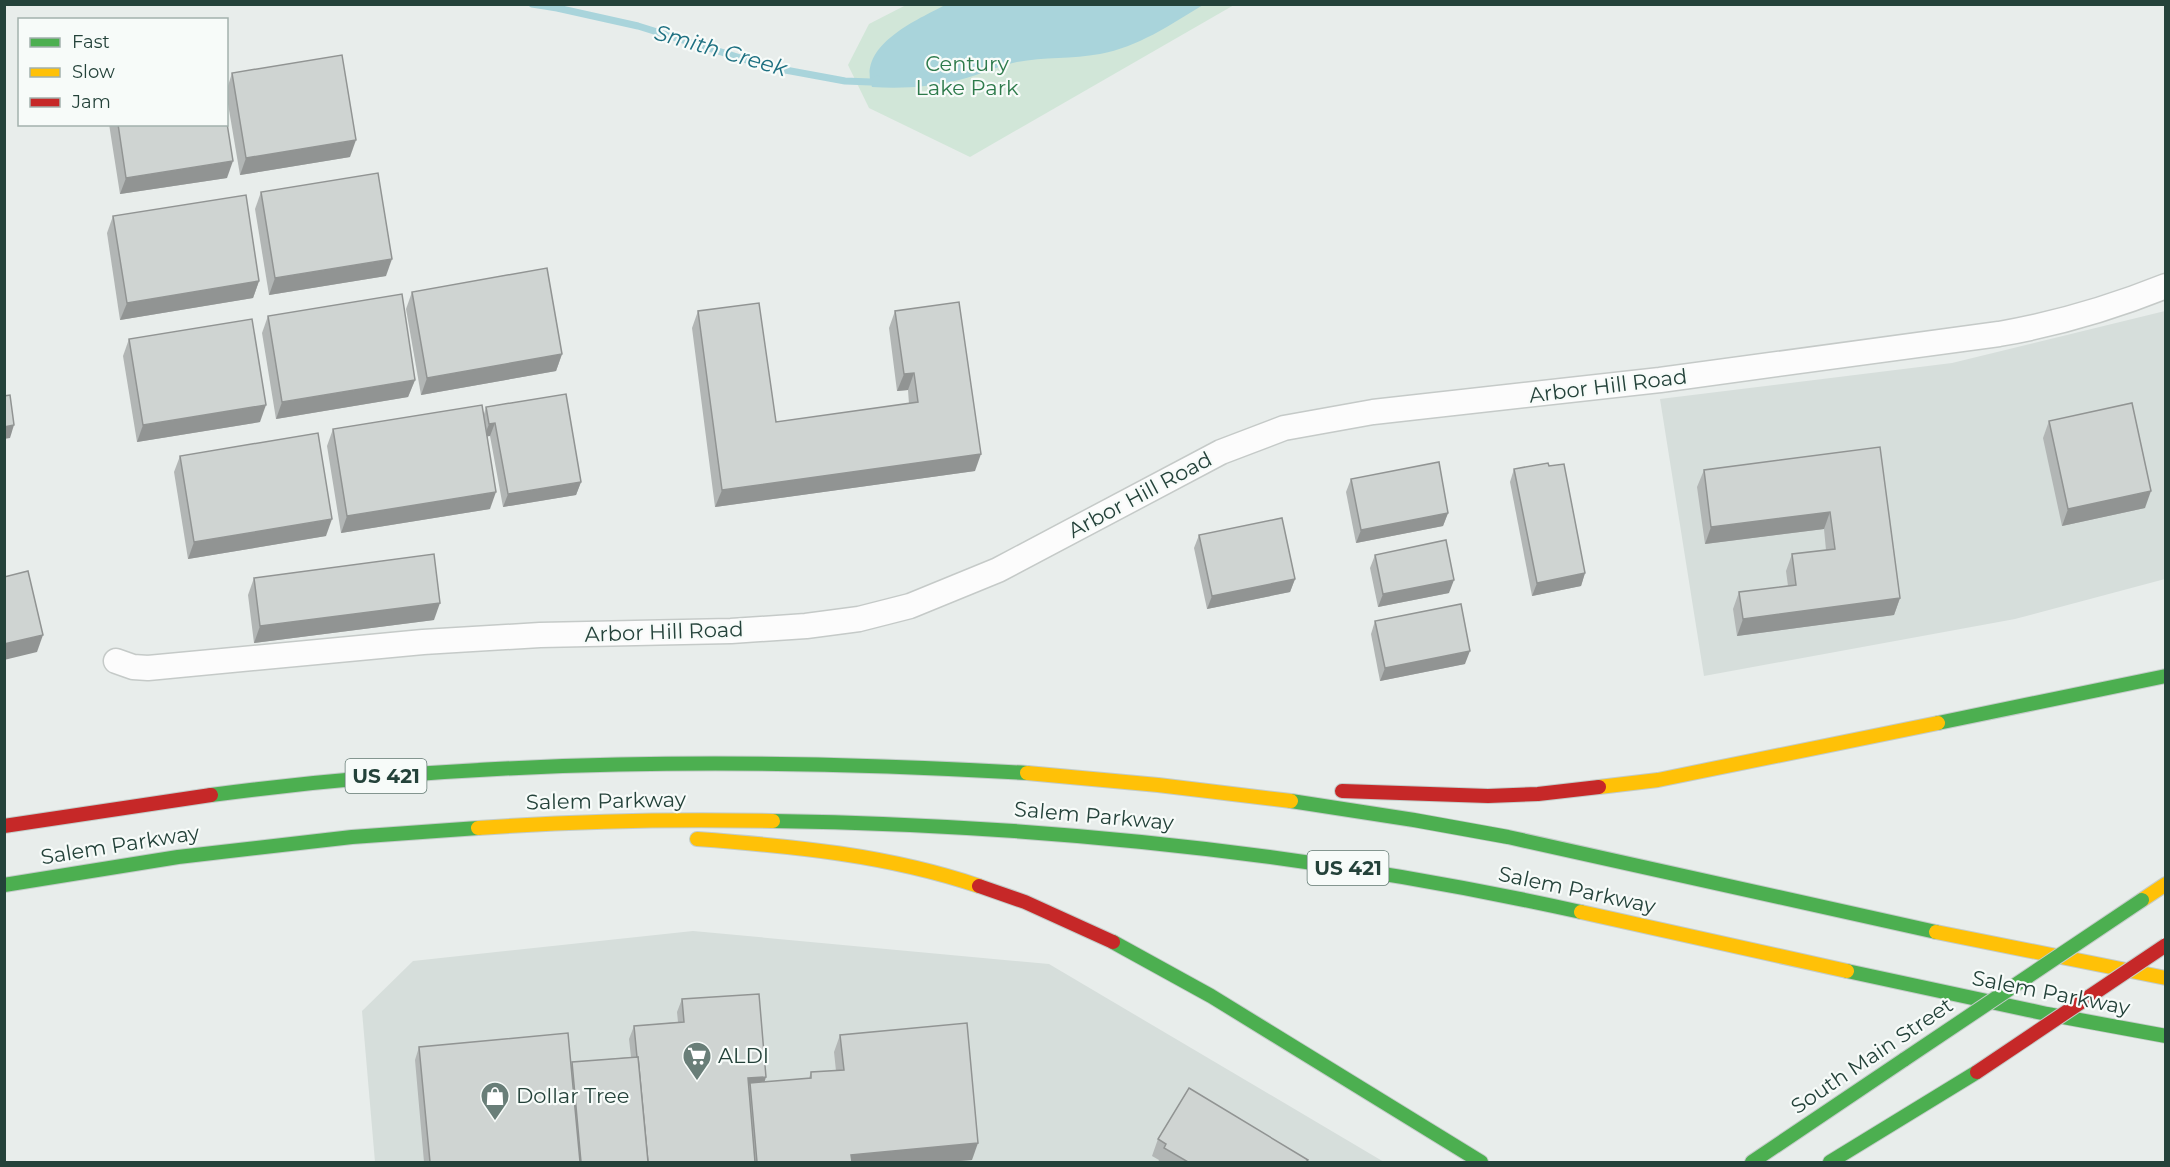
<svg xmlns="http://www.w3.org/2000/svg" width="2170" height="1167" font-family="Montserrat,sans-serif">
	<style>
		.built { fill: #d6dedb }
		.green { fill: #d1e6d8 }
		.water { fill: #a9d4db }
		.lines { fill: none; stroke-linecap: round; stroke-linejoin: round }
		.stream { stroke: #a9d4db; stroke-width: 7 }
		.street-casing { stroke: #c5cac8; stroke-width: 27 }
		.fast-casing { stroke: #c3ccc9; stroke-width: 16 }
		.slow-casing { stroke: #c3ccc9; stroke-width: 16 }
		.jam-casing { stroke: #c3ccc9; stroke-width: 16 }
		.street { stroke: #fcfcfc; stroke-width: 24 }
		.fast { stroke: #4caf50; stroke-width: 14 }
		.slow { stroke: #ffc107; stroke-width: 14 }
		.jam { stroke: #c62828; stroke-width: 14 }
		.fast-bridge-casing { stroke: #c3ccc9; stroke-width: 16; stroke-linecap: butt }
		.jam-bridge-casing { stroke: #c3ccc9; stroke-width: 16; stroke-linecap: butt }
		.fast-bridge { stroke: #4caf50; stroke-width: 14 }
		.jam-bridge { stroke: #c62828; stroke-width: 14 }
		.wall { fill: #b2b6b5 }
		.shaded-wall { fill: #919493 }
		.building { fill: #cfd4d2; stroke: #919493; stroke-width: 1.5 }
		.labels { text-anchor: middle; stroke-width: 4.5; stroke-linejoin: round; paint-order: stroke }
		.shield { fill: #f7fbf9; stroke: #637a73; stroke-width: 1.5 }
		.shield-label { font-size: 20px; font-weight: bold; fill: #24423a }
		.park-label { font-size: 21px; fill: #2d7a4b; stroke: #f7fbf9 }
		.street-label { font-size: 21px; fill: #24423a; stroke: #f7fbf9 }
		.poi-label { font-size: 21px; fill: #24423a; stroke: #f7fbf9; text-anchor: start }
		.water-label { font-size: 22px; font-style: italic; fill: #1c6f80; stroke: #f7fbf9 }
	</style>
	<rect width="100%" height="100%" fill="#e8edeb"/>
	<g class="built">
		<polygon points="2165,311 2165,579 2015,619 1704,676 1660,399 1952,363"/>
		<polygon points="693,931 1049,964 1384,1162 375,1162 362,1011 413,961"/>
	</g>
	<polygon class="green" points="906,5 1234,5 970,157 869,108 848,65 869,24"/>
	<path class="water" d="M947,4h256v1c-33,20 -65,42 -103,49 -28,5 -56,3 -83,8 -20,4 -38,13 -58,18 -28,7 -57,9 -87,7 -15,-42 45,-67 75,-83z"/>
	<g class="lines">
		<polyline class="stream" points="532,4 557,8 638,26 769,67 845,81 871,82 877,79"/>
		<g class="street-casing">
			<path id="street" d="M116,661l17,6 15,1 275,-26 117,-7 191,-4 75,-5 53,-7 51,-13 88,-36 223,-118 63,-24 89,-16 287,-32 339,-46c58,-10 112,-26 167,-48"/>
		</g>
		<g class="fast-casing">
			<g id="fast">
				<polyline points="1938,723 2166,676"/>
				<path d="M211,795c272,-36 542,-38 816,-22"/>
				<polyline points="1291,801 1414,820 1508,837 1936,932"/>
				<path d="M773,821c272,4 542,32 808,91"/>
				<polyline points="4,885 178,857 352,837 478,828"/>
				<polyline points="1113,942 1211,996 1481,1162"/>
				<polyline points="1847,971 2047,1014 2166,1036"/>
				<polyline points="1752,1162 1905,1059"/>
				<polyline points="1830,1162 1977,1072"/>
			</g>
		</g>
		<g class="slow-casing">
			<g id="slow">
				<polyline points="1027,773 1158,785 1291,801"/>
				<polyline points="1599,787 1658,780 1938,723"/>
				<path d="M478,828c98,-7 197,-9 295,-7"/>
				<path d="M697,839c95,7 191,16 282,47"/>
				<polyline points="2142,900 2166,884"/>
				<polyline points="1581,912 1847,971"/>
				<polyline points="1936,932 2166,978"/>
			</g>
		</g>
		<g class="jam-casing">
			<g id="jam">
				<polyline points="1342,791 1488,796 1538,794 1599,787"/>
				<polyline points="4,826 211,795"/>
				<polyline points="979,886 1025,902 1113,942"/>
			</g>
		</g>
		<use href="#street" class="street"/>
		<use href="#fast" class="fast"/>
		<use href="#slow" class="slow"/>
		<use href="#jam" class="jam"/>
		<g class="fast-bridge-casing">
			<polyline id="fast-bridge" points="1905,1059 2142,900"/>
		</g>
		<g class="jam-bridge-casing">
			<polyline id="jam-bridge" points="1977,1072 2166,945"/>
		</g>
		<use href="#fast-bridge" class="fast-bridge"/>
		<use href="#jam-bridge" class="jam-bridge"/>
	</g>
	<g class="wall">
		<polygon points="232,73 350,157 240,175 226,92"/>
		<polygon points="109,124 226,124 227,178 120,194"/>
		<polygon points="261,192 386,276 269,295 255,209"/>
		<polygon points="113,216 259,281 253,298 120,320 107,233"/>
		<polygon points="412,292 562,354 556,371 421,395 406,309"/>
		<polygon points="698,311 776,422 909,404 908,390 897,391 889,328 895,311 975,471 715,507 692,328"/>
		<polygon points="268,316 415,380 408,397 276,419 262,333"/>
		<polygon points="129,339 260,422 137,442 123,356"/>
		<polygon points="486,407 581,482 576,495 503,507 490,436 487,436 490,509 341,533 327,446 333,429 484,414"/>
		<polygon points="2049,421 2145,508 2062,526 2043,438"/>
		<polygon points="1880,447 1900,598 1894,615 1737,636 1733,609 1739,592 1788,586 1786,571 1792,554 1826,550 1824,529 1705,544 1697,487 1704,470"/>
		<polygon points="180,456 326,536 188,559 174,472"/>
		<polygon points="1514,469 1585,573 1581,586 1532,596 1510,482"/>
		<polygon points="1351,479 1448,513 1443,526 1356,543 1346,492"/>
		<polygon points="1199,535 1295,579 1290,592 1207,609 1194,548"/>
		<polygon points="1375,555 1449,593 1378,607 1370,568"/>
		<polygon points="254,578 434,620 254,643 248,595"/>
		<polygon points="1375,621 1465,664 1380,681 1371,634"/>
		<polygon points="682,999 764,1082 809,1078 811,1072 836,1071 834,1052 840,1035 972,1160 946,1162 424,1162 415,1060 419,1047 571,1066 572,1062 631,1057 629,1039 634,1026 678,1022 677,1012"/>
		<polygon points="1158,1139 1307,1162 1158,1162 1159,1160 1152,1156"/>
	</g>
	<g class="shaded-wall">
		<polygon points="356,140 350,157 240,175 246,158"/>
		<polygon points="233,161 227,178 120,194 126,178"/>
		<polygon points="392,259 386,276 269,295 275,278"/>
		<polygon points="259,281 253,298 120,320 127,303"/>
		<polygon points="562,354 556,371 421,395 427,378"/>
		<polygon points="914,373 908,390 897,391 904,374"/>
		<polygon points="415,380 408,397 276,419 282,402"/>
		<polygon points="266,405 260,422 137,442 143,425"/>
		<polygon points="495,423 490,436 484,437 489,424"/>
		<polygon points="14,425 10,438 4,439 4,427"/>
		<polygon points="981,454 975,471 715,507 722,490"/>
		<polygon points="581,482 576,495 503,507 508,494"/>
		<polygon points="2151,491 2145,508 2062,526 2068,509"/>
		<polygon points="496,492 490,509 341,533 347,516"/>
		<polygon points="1830,512 1824,529 1705,544 1711,527"/>
		<polygon points="1448,513 1443,526 1356,543 1361,530"/>
		<polygon points="332,519 326,536 188,559 194,542"/>
		<polygon points="1585,573 1581,586 1532,596 1537,583"/>
		<polygon points="1295,579 1290,592 1207,609 1212,596"/>
		<polygon points="1454,580 1449,593 1378,607 1383,594"/>
		<polygon points="1900,598 1894,615 1737,636 1743,619"/>
		<polygon points="440,603 434,620 254,643 260,626"/>
		<polygon points="43,635 37,652 4,660 4,644"/>
		<polygon points="1470,651 1465,664 1380,681 1385,668"/>
		<polygon points="766,1077 762,1090 750,1083 748,1091 748,1078"/>
		<polygon points="978,1143 972,1160 946,1162 848,1162 851,1155"/>
	</g>
	<g class="building">
		<polygon points="342,55 356,140 246,158 232,73"/>
		<polygon points="226,117 233,161 126,178 118,124 226,124"/>
		<polygon points="378,173 392,259 275,278 261,192"/>
		<polygon points="246,195 259,281 127,303 113,216"/>
		<polygon points="547,268 562,354 427,378 412,292"/>
		<polygon points="402,294 415,380 282,402 268,316"/>
		<polygon points="959,302 981,454 722,490 698,311 759,303 776,422 918,402 914,373 904,374 895,311"/>
		<polygon points="252,319 266,405 143,425 129,339"/>
		<polygon points="566,394 581,482 508,494 495,423 489,424 486,407"/>
		<polygon points="10,395 14,425 4,427 4,396"/>
		<polygon points="2132,403 2151,491 2068,509 2049,421"/>
		<polygon points="482,405 496,492 347,516 333,429"/>
		<polygon points="318,433 332,519 194,542 180,456"/>
		<polygon points="1880,447 1900,598 1743,619 1739,592 1796,585 1792,554 1835,549 1830,512 1711,527 1704,470"/>
		<polygon points="1439,462 1448,513 1361,530 1351,479"/>
		<polygon points="1548,463 1549,466 1564,464 1585,573 1537,583 1514,469"/>
		<polygon points="1282,518 1295,579 1212,596 1199,535"/>
		<polygon points="1446,540 1454,580 1383,594 1375,555"/>
		<polygon points="434,554 440,603 260,626 254,578"/>
		<polygon points="28,571 43,635 4,644 4,577"/>
		<polygon points="1461,604 1470,651 1385,668 1375,621"/>
		<polygon points="759,994 766,1077 748,1078 755,1162 648,1162 638,1057 637,1057 634,1026 684,1022 682,999"/>
		<polygon points="967,1023 978,1143 851,1155 852,1162 757,1162 750,1083 811,1078 811,1072 844,1070 840,1035"/>
		<polygon points="568,1033 580,1162 430,1162 419,1047"/>
		<polygon points="638,1057 648,1162 581,1162 572,1062"/>
		<polygon points="1189,1088 1308,1160 1306,1162 1188,1162 1164,1148 1166,1144 1158,1139"/>
	</g>
	<defs>
		<g id="supermarket-pin" transform="scale(1.5)"><path d="M0 17L-7.5 6A9.5 9.5 0 1 1 7.5 6Z" fill="#697e78" stroke="#f7fbf9"/><path d="M-6-5.5h2.5l.6 2H6L4.5 2H-2.5L-4.4-4H-6ZM-1.5 3.2a1.3 1.3 0 1 0 .1 0ZM3 3.2a1.3 1.3 0 1 0 .1 0Z" fill="#fff"/></g>
		<g id="shop-pin" transform="scale(1.5)"><path d="M0 17L-7.5 6A9.5 9.5 0 1 1 7.5 6Z" fill="#697e78" stroke="#f7fbf9"/><path d="M-5-2.5h2.3a2.7 3.5 0 0 1 5.4 0H5L5.5 6h-11ZM-1.5-2.5h3a1.5 2.3 0 0 0-3 0Z" fill="#fff"/></g>
	</defs>
	<g fill-rule="evenodd">
		<use href="#supermarket-pin" x="697" y="1056"/>
		<use href="#shop-pin" x="495" y="1096"/>
	</g>
	<g class="labels">
		<g class="shield">
			<rect x="345.5" y="759" width="81" height="34" rx="4.5"/>
			<rect x="1307.5" y="851" width="81" height="34" rx="4.5"/>
		</g>
		<g class="shield-label">
			<text x="386" y="783">US 421</text>
			<text x="1348" y="875">US 421</text>
		</g>
		<g class="park-label">
			<text x="967" y="71">Century<tspan x="967" dy="24">Lake Park</tspan></text>
		</g>
		<g class="street-label">
			<text transform="translate(1608 386) rotate(-7)" y="7">Arbor Hill Road</text>
			<text transform="translate(1140 495) rotate(-28)" y="7">Arbor Hill Road</text>
			<text transform="translate(664 632) rotate(-2)" y="7">Arbor Hill Road</text>
			<text transform="translate(606 801) rotate(-1)" y="7">Salem Parkway</text>
			<text transform="translate(1094 816) rotate(5)" y="7">Salem Parkway</text>
			<text transform="translate(120 845) rotate(-9)" y="7">Salem Parkway</text>
			<text transform="translate(1577 890) rotate(12)" y="7">Salem Parkway</text>
			<text transform="translate(2051 993) rotate(11)" y="7">Salem Parkway</text>
			<text transform="translate(1872 1056) rotate(-34)" y="7">South Main Street</text>
		</g>
		<g class="poi-label">
			<text x="718" y="1063">ALDI</text>
			<text x="516" y="1103">Dollar Tree</text>
		</g>
		<g class="water-label">
			<text transform="translate(721 50) rotate(16)" y="8">Smith Creek</text>
		</g>
	</g>
	<rect width="2170" height="1167" fill="none" stroke="#24423a" stroke-width="12"/>
	<rect x="18" y="18" width="210" height="108" fill="#f7fbf9" stroke="#a3b1ad" stroke-width="1.5"/>
	<rect x="30" y="38" width="30" height="9" fill="#4caf50" stroke="#a3b1ad" stroke-width="1.5"/>
	<text x="72" y="48" font-size="18" fill="#24423a">Fast</text>
	<rect x="30" y="68" width="30" height="9" fill="#ffc107" stroke="#a3b1ad" stroke-width="1.5"/>
	<text x="72" y="78" font-size="18" fill="#24423a">Slow</text>
	<rect x="30" y="98" width="30" height="9" fill="#c62828" stroke="#a3b1ad" stroke-width="1.5"/>
	<text x="72" y="108" font-size="18" fill="#24423a">Jam</text>
</svg>
